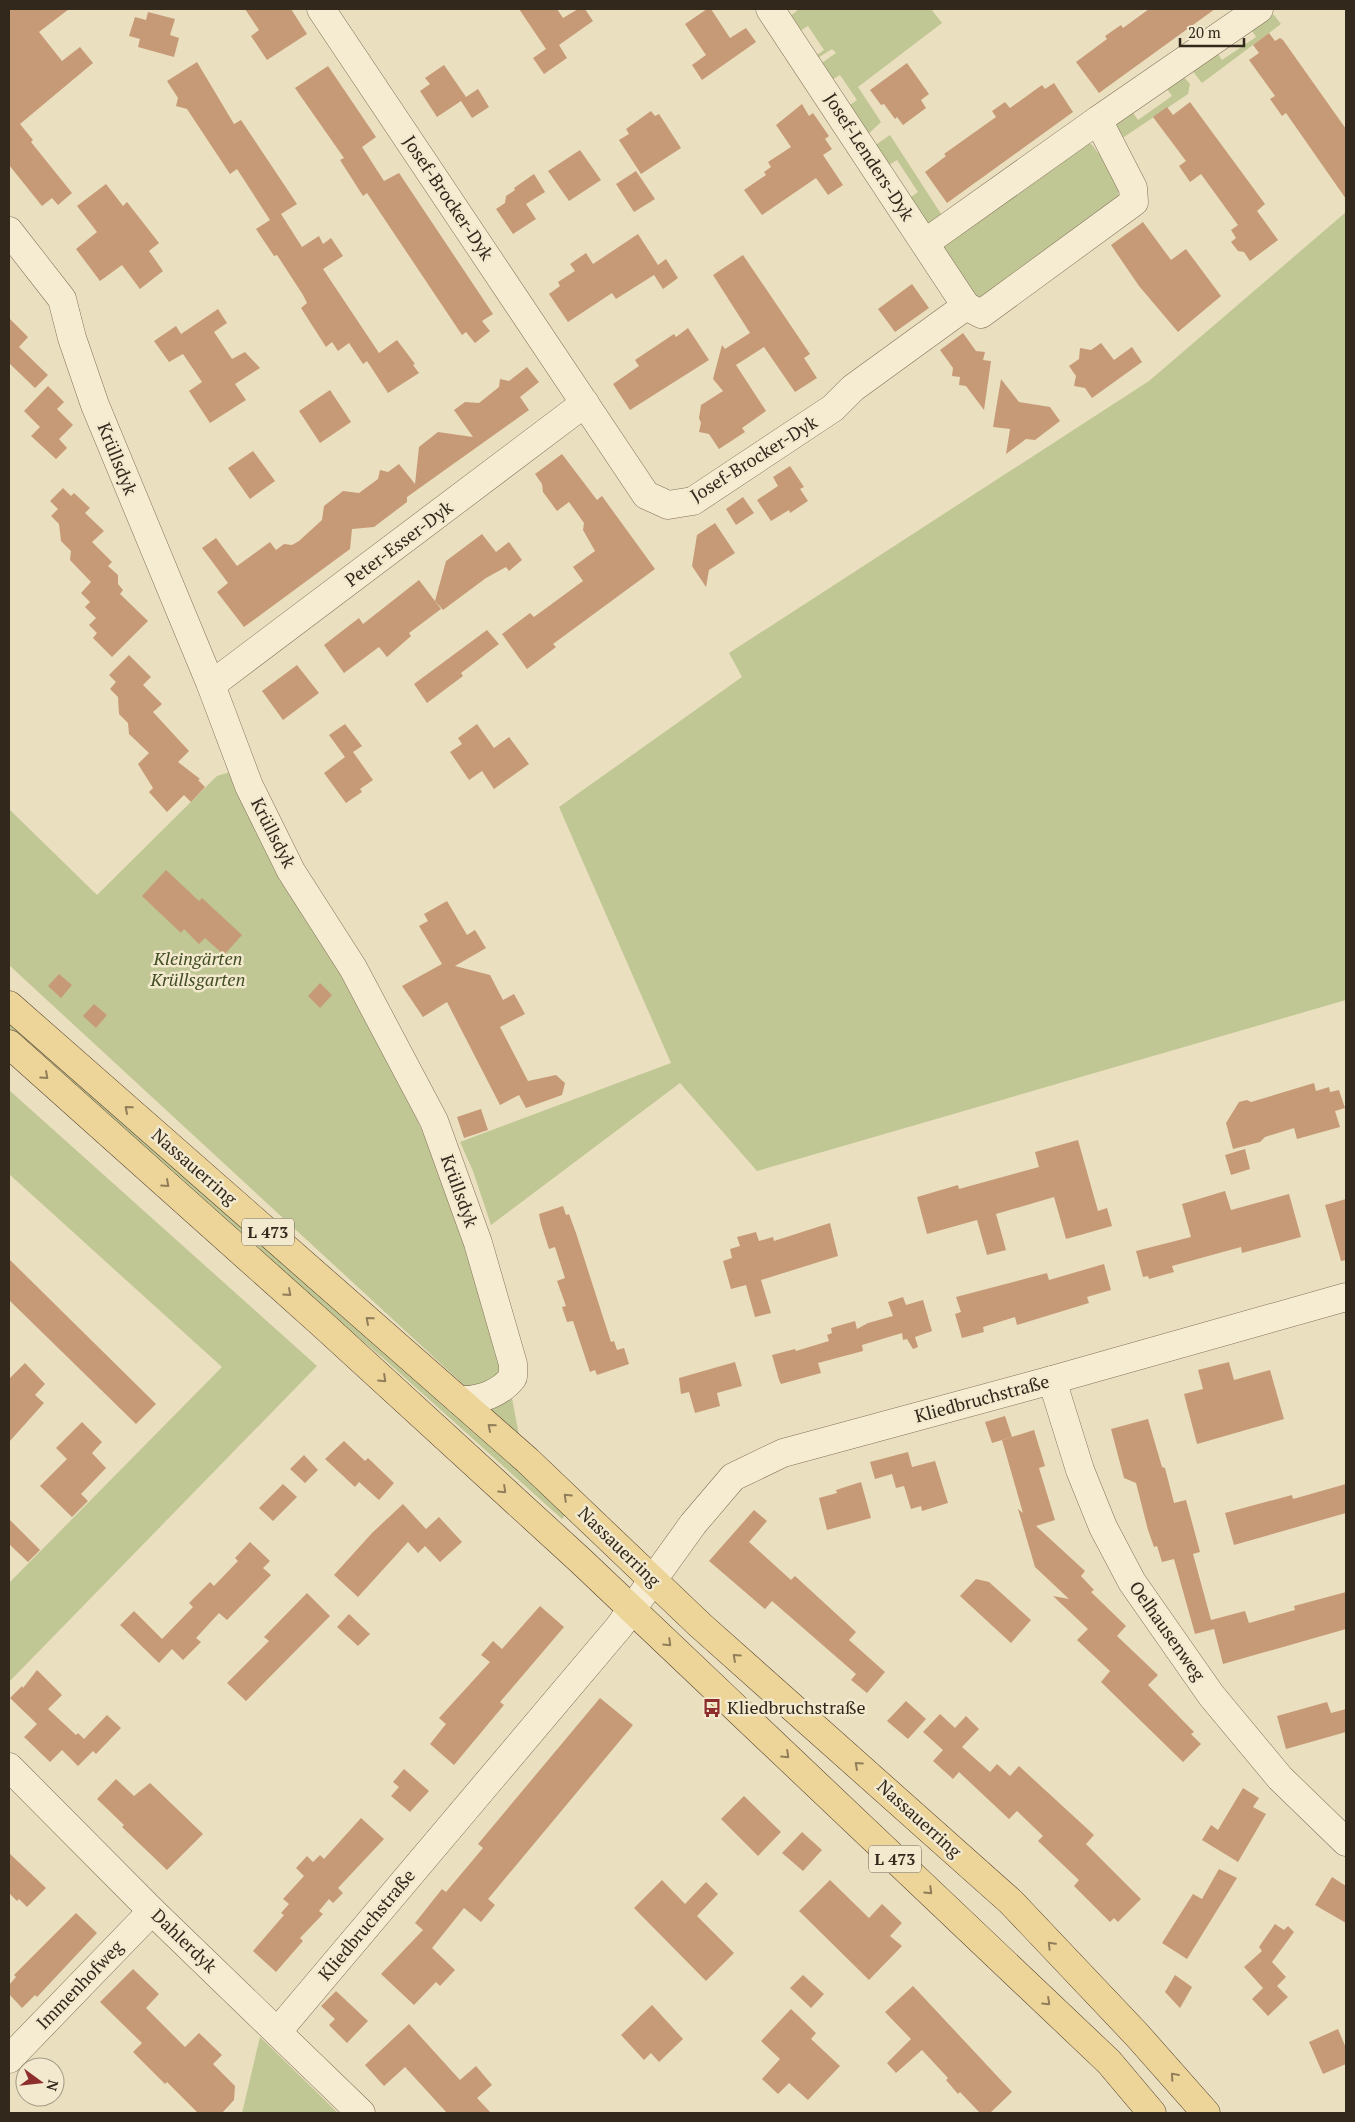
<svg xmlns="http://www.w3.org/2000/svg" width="1355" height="2122" font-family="'PT Serif',serif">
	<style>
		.green { fill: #c0c794 }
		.building { fill: #c79a77 }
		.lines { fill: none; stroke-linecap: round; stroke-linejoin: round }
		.minor-casing { stroke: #827059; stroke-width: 29 }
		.major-casing { stroke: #503e2d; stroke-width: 29 }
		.minor { stroke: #f6ecd2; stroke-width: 28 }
		.major { stroke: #edd498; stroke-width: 28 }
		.oneway { stroke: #907e5a }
		.labels { text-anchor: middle; stroke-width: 5; stroke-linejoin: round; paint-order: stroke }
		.shield { fill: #f2e9ce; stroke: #6c6251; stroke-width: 1 }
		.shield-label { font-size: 16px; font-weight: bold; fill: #32281c }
		.street-label { font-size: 18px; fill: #32281c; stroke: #f2e9ce }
		.park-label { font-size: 18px; font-style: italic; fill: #424e24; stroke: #f2e9ce }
		.poi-label { font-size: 18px; fill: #32281c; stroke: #f2e9ce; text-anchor: start }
	</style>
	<rect width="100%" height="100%" fill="#eadfbf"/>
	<g class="green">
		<polygon points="796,9 931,9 942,23 858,87 881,122 864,138 844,109 857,100 840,75 827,83 816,67 836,53 832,49 813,61 811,59 824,50 808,26 795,34 786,19 797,11"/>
		<polygon points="1260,13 1274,15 1281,24 1202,83 1191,69 1213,47 1222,60 1256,37 1247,23"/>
		<polygon points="1183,76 1190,84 1188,94 1121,139 1111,121 1129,107 1138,120 1172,96 1163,83"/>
		<polygon points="890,135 945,220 931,230 904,202 918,192 897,160 883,169 871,148"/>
		<path d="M1087,141l5,4c12,16 30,33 26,54l-139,100 -8,-2 -31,-46 3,-12z"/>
		<polygon points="1346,212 1346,1000 757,1171 680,1083 491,1225 473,1171 460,1142 671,1063 559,807 742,677 729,653 1149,381"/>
		<polygon points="233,771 385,1047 465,1228 501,1354 497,1383 465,1386 9,965 9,809 97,895 217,776"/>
		<polygon points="9,1012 566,1514 562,1519 383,1358 194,1200 9,1035"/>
		<polygon points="9,1090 317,1366 9,1682 9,1583 222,1367 9,1174"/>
		<polygon points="511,1393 519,1435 485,1408"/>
		<polygon points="260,2037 338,2113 242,2113"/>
	</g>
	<g class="building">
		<polygon points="9,9 69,9 39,32 62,61 80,47 93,63 20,124 33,140 31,142 72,193 58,205 52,198 42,206 9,165"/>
		<polygon points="245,9 291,9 307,34 267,60 251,36 259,30"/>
		<polygon points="519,9 557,9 563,18 578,9 585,9 593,21 559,45 567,58 544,74 533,58 546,49"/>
		<polygon points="707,9 711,9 730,38 746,28 756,42 702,80 692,65 706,55 685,24"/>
		<polygon points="1149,9 1215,9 1099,93 1076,62 1107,39 1105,36 1121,25 1123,28"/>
		<polygon points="148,12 175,19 170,35 179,38 174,57 138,47 140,39 129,36 135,17 146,20"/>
		<polygon points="1269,33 1275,41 1280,38 1283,40 1346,129 1346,199 1286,113 1282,116 1270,99 1275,96 1249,60 1259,53 1253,45"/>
		<polygon points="197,62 234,124 241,120 297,204 281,214 302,247 319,236 323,244 331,238 343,256 323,269 379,353 397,340 415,364 413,365 419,373 388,393 367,361 363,364 349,343 338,351 332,342 326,347 301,308 307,303 303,295 277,255 274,256 256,229 270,220 237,169 230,174 187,109 176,106 178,98 167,81"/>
		<polygon points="907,63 929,94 921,100 926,108 903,125 897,117 895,119 884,104 881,105 870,90"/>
		<polygon points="444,65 466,97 478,89 489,107 472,118 461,101 437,117 420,91 430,84 425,78"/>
		<polygon points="328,66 376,137 362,147 384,181 399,173 493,314 482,321 490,331 475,343 466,332 462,335 367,193 363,196 340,160 344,158 295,88"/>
		<polygon points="1054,83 1073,112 947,203 925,172 946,156 944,154 996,117 992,111 1005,102 1010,108 1042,85 1045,89"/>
		<polygon points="1190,102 1265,204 1257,211 1278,240 1250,261 1244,252 1238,251 1231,242 1236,238 1231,230 1238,225 1201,174 1190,182 1179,166 1186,161 1153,117 1167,107 1173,115"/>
		<polygon points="802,104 809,116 813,113 829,136 825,139 832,149 823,155 843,185 828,195 816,178 762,215 744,190 766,175 764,172 771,167 768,162 791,147 776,125"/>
		<polygon points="651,111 655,116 659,114 681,148 641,174 619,140 629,134 626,129"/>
		<polygon points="580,150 601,180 569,201 548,171"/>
		<polygon points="636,171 655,199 634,212 616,184"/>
		<polygon points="534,174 545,192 526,204 536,219 513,234 496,209 505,203 506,196 515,190 514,188"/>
		<polygon points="106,184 123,206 127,202 159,243 149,251 163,271 140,289 122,265 100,281 76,249 97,232 77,206"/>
		<polygon points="1143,222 1171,260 1186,249 1221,296 1178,332 1139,286 1111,245"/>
		<polygon points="638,234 658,265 666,259 678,278 663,289 654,275 616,299 612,293 568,322 549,294 560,286 558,282 575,271 570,264 586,253 593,264"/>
		<polygon points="743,255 810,354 804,358 817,378 795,392 764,347 736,365 766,411 742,428 745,432 719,449 709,434 699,432 701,423 699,418 701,405 723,391 713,379 722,345 725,349 750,333 713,275"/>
		<polygon points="912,284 929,308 895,332 878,309"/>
		<polygon points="218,309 227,323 214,332 232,359 245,352 260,368 235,384 246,400 210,423 189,391 202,382 183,354 169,362 154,341 176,326 181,334"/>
		<polygon points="9,318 28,337 19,347 48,375 35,388 9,363"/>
		<polygon points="688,328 709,360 630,410 613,384 639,366 635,360 674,334 676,337"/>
		<polygon points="963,333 976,351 985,352 983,360 991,361 984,410 966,386 959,385 960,377 952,376 953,368 940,350"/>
		<polygon points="1101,343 1114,360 1132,347 1142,362 1092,398 1085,388 1074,386 1076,376 1069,366 1079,359 1080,348 1091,350"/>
		<polygon points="527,367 539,382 520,397 529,410 407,497 407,502 374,527 352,529 350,549 244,627 217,592 228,583 202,548 216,538 237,566 270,542 276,550 284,544 292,545 299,541 322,520 324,506 343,491 359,493 378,479 380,470 388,472 399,464 415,484 419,447 438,432 473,437 454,410 465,402 479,403 499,387 500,379 509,381"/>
		<polygon points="1001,379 1019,402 1050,407 1060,421 1035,440 1026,439 1006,454 1010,429 993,427"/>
		<polygon points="48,386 64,402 57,409 73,425 59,439 67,448 56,459 31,436 40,427 24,411"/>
		<polygon points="330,390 351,422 320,443 299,411"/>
		<polygon points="253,451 275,481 250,499 228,468"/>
		<polygon points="562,454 597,500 602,496 655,569 553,644 556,647 527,669 502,634 530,613 534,617 583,581 573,567 595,551 583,530 584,523 569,502 557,511 543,492 542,484 535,474"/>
		<polygon points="790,466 804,487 800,489 808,501 790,513 789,510 771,521 757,500 778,486 773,477"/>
		<polygon points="63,488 71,496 74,493 90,508 85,513 104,531 92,542 112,562 108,566 118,575 118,584 123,590 120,594 148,621 112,657 93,638 97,633 89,625 96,618 85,607 90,602 81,593 91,582 70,560 71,551 61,541 59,524 51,516 58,509 50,501"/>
		<polygon points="743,497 754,513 736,525 726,509"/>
		<polygon points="715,523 735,553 709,570 706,587 692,566 697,535"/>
		<polygon points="482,534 496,552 509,542 522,560 509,571 506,567 486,578 443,610 435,601 446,561"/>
		<polygon points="419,580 441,609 409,633 411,636 387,657 379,647 344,673 324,645 359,618 363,624"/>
		<polygon points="487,630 499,644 461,673 463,676 427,703 414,684"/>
		<polygon points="129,655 151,677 143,685 162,704 153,712 189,751 178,762 200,779 198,780 205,787 191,802 184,795 167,812 149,792 153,788 138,764 149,753 129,734 128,723 119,714 118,697 110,689 116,682 109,675"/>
		<polygon points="297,665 319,693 283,720 262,691"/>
		<polygon points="345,724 362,746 353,752 373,780 360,789 362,792 346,803 324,773 345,757 329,735"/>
		<polygon points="477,724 494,748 509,737 529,764 494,789 482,771 469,780 450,752 462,744 458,738"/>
		<polygon points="166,870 199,901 202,898 242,935 224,955 205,938 199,944 184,929 181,933 142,896"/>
		<polygon points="447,901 467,935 475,930 486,948 455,966 490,975 503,1000 514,994 525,1014 500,1027 528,1081 556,1075 565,1083 562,1095 526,1108 519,1095 500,1105 447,1002 423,1017 402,986 442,964 419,926 428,921 424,914"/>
		<polygon points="59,974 72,985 61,998 48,986"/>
		<polygon points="320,983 332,995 320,1008 308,996"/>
		<polygon points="94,1004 107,1015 96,1028 83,1016"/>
		<polygon points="1314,1083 1316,1091 1329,1087 1330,1092 1339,1090 1345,1108 1335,1111 1340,1127 1297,1139 1294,1128 1265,1137 1260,1142 1233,1149 1226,1123 1239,1102 1247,1100 1251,1102"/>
		<polygon points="481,1109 488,1130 464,1138 457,1117"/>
		<polygon points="1078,1140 1098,1211 1107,1208 1112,1226 1066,1239 1054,1197 996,1214 1006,1250 987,1255 977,1220 927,1234 917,1197 958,1185 959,1189 1039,1167 1035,1152"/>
		<polygon points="1245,1149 1250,1169 1231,1175 1225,1155"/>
		<polygon points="1225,1191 1231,1210 1289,1194 1301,1237 1242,1253 1241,1247 1172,1266 1174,1272 1149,1279 1148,1276 1143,1277 1136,1251 1191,1237 1182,1204"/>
		<polygon points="1346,1199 1346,1260 1341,1261 1325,1205"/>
		<polygon points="563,1206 566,1215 569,1214 576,1233 611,1342 614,1341 617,1350 624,1348 629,1364 597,1375 595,1370 590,1372 573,1321 567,1322 562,1307 566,1306 557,1281 565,1278 555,1247 549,1249 541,1224 539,1214"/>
		<polygon points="830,1223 838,1256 761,1280 771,1313 755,1317 746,1285 731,1289 723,1261 732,1258 730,1249 740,1246 737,1237 756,1232 759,1241 773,1237 774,1241"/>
		<polygon points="9,1259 156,1404 136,1424 9,1300"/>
		<polygon points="1104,1264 1111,1290 1087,1297 1089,1303 1017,1325 1015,1317 983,1327 984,1332 962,1338 955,1314 961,1312 956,1297 1047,1273 1049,1280"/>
		<polygon points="903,1297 906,1305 923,1300 932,1331 915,1337 918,1347 913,1349 907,1339 903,1340 902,1333 862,1345 863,1351 818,1363 821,1373 781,1384 779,1380 772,1355 795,1349 796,1351 829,1341 827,1335 832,1333 831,1328 855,1321 857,1329 868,1323 893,1316 888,1302"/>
		<polygon points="735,1362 742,1386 717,1393 720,1406 695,1413 689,1392 681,1394 679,1378"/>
		<polygon points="1229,1362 1234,1380 1270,1370 1284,1419 1197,1444 1184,1394 1203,1389 1198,1370"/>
		<polygon points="25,1363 45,1384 35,1395 44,1403 9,1442 9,1379"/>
		<polygon points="1005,1416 1012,1437 992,1443 985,1422"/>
		<polygon points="1148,1419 1162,1467 1165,1468 1174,1503 1186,1500 1200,1552 1193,1554 1211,1620 1245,1611 1249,1623 1295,1610 1294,1606 1346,1592 1346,1629 1223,1664 1214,1629 1195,1634 1174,1559 1162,1562 1157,1546 1154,1547 1148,1530 1136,1483 1124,1478 1111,1429"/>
		<polygon points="82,1422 102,1442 92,1453 106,1468 81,1494 88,1501 72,1517 40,1486 67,1459 56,1448"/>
		<polygon points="1034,1430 1045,1466 1039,1468 1055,1520 1036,1526 1085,1571 1081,1576 1094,1590 1091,1592 1126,1626 1117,1636 1158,1675 1148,1685 1194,1732 1191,1734 1201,1744 1183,1762 1101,1682 1110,1671 1077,1640 1088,1629 1053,1596 1069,1599 1035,1567 1018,1509 1023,1513 1002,1440"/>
		<polygon points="344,1441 365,1461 368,1458 394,1483 379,1500 359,1482 355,1487 325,1459"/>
		<polygon points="908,1452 912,1467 935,1461 948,1503 922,1511 921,1506 911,1509 904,1486 896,1488 892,1474 875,1479 870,1462"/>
		<polygon points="304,1455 318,1470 305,1483 290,1469"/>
		<polygon points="861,1482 871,1518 827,1530 819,1498 837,1493 836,1490"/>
		<polygon points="283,1484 297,1497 273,1521 259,1508"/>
		<polygon points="1346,1484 1346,1513 1234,1545 1225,1513 1292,1495 1293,1499"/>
		<polygon points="403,1504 426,1529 439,1517 462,1542 440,1562 425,1546 418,1553 408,1542 358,1597 334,1575 372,1533"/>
		<polygon points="754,1510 767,1521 749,1542 791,1580 795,1576 856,1632 849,1640 885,1672 867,1693 851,1680 856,1674 772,1601 765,1609 709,1561"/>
		<polygon points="9,1519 40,1550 28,1562 9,1544"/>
		<polygon points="250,1542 270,1561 263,1568 271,1575 227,1620 219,1613 196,1638 201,1642 183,1660 172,1649 159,1663 120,1625 134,1611 162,1639 193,1607 189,1603 210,1582 214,1586 238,1561 235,1558"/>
		<polygon points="976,1579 989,1582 1031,1620 1011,1643 960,1596"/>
		<polygon points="307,1593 330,1616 246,1701 227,1683 269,1641 264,1637"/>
		<polygon points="540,1606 564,1627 500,1702 504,1705 454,1765 430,1744 446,1724 439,1718 490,1662 481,1655 493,1641 502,1649"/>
		<polygon points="349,1614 370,1634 358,1646 337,1627"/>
		<polygon points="37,1670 62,1695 48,1709 76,1735 78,1733 84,1739 107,1715 121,1728 96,1754 93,1751 78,1766 62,1750 50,1762 24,1737 37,1724 10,1698 22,1686 23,1688"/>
		<polygon points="600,1698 633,1725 488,1899 495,1905 481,1922 464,1908 432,1948 455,1970 440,1986 436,1982 414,2005 381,1974 423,1930 415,1923 442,1889 446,1892 483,1848 478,1844"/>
		<polygon points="906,1701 926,1719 908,1739 887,1721"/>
		<polygon points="1327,1702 1331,1713 1346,1709 1346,1732 1286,1749 1277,1716"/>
		<polygon points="940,1714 955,1728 966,1716 979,1729 962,1747 990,1772 997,1764 1010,1776 1019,1766 1094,1835 1086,1844 1141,1899 1118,1922 1114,1918 1110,1922 1074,1886 1079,1880 1038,1841 1043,1836 1017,1811 1009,1819 959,1772 953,1779 933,1761 943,1750 923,1732"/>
		<polygon points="404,1769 429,1791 410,1812 391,1796 399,1787 393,1782"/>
		<polygon points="116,1779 134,1796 150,1783 203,1834 167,1870 122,1827 124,1825 97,1799"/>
		<polygon points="1243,1788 1259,1798 1253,1807 1266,1814 1238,1862 1202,1840 1211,1825 1218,1830"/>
		<polygon points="744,1796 781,1832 758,1856 721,1819"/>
		<polygon points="361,1818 384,1839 338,1888 343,1893 333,1903 329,1899 319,1911 323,1914 300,1938 303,1941 276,1972 253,1951 284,1915 281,1913 289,1904 283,1899 304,1876 296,1868 307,1856 313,1862 320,1855 324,1859"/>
		<polygon points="802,1832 822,1850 803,1871 782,1853"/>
		<polygon points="9,1853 46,1888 27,1907 19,1899 17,1901 9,1893"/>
		<polygon points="1219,1869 1237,1878 1187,1959 1162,1943 1193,1894 1202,1899"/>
		<polygon points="1332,1877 1346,1886 1346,1923 1315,1905"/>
		<polygon points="662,1880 685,1904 706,1882 718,1894 697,1916 734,1953 706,1981 634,1908"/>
		<polygon points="830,1880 869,1918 882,1904 902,1923 890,1936 902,1946 869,1980 799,1911"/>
		<polygon points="76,1913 97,1933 37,1997 35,1995 22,2008 9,1994 9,1985 16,1977 14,1975"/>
		<polygon points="1275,1924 1284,1930 1288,1926 1294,1932 1272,1962 1286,1977 1277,1986 1288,1997 1268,2016 1252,1999 1263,1988 1244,1967 1262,1951 1259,1947"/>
		<polygon points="133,1969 159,1994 146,2008 185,2047 199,2033 222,2055 213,2064 235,2086 234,2100 222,2113 198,2113 167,2082 165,2084 133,2052 142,2043 100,2002"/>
		<polygon points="803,1975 824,1994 811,2008 790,1988"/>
		<polygon points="1175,1975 1192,1987 1180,2008 1165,1992"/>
		<polygon points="913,1986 1012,2092 990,2113 980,2113 960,2092 958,2094 946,2080 948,2078 922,2050 896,2073 887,2063 911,2039 885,2012"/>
		<polygon points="336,1991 368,2021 347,2043 329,2025 335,2019 321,2006"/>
		<polygon points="652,2005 683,2039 659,2062 651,2053 644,2060 621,2035"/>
		<polygon points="791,2009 816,2033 811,2039 840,2066 808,2100 789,2083 778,2094 762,2079 780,2059 761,2041"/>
		<polygon points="409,2024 460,2080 476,2066 492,2085 477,2098 491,2113 447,2113 405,2067 384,2086 365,2065"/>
		<polygon points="1338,2029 1346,2048 1346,2064 1323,2074 1309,2042"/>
	</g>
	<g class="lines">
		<g class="minor-casing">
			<g id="minor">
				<polyline points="321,9 646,495 668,505 693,501 833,408 853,388 966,306 981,314 1134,202 1133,188 1098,120 1259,9"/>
				<polyline points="770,9 966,306"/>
				<path d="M9,231l53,68 10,39 23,67 116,280 38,101 42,85 62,97 81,153 44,122 35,121v13c-12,16 -33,24 -54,23"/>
				<polyline points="925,243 1098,120"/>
				<polyline points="211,685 585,403"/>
				<polyline points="1052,1380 1080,1470 1103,1527 1132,1582 1211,1695 1280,1778 1346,1842"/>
				<polyline points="9,1767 152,1911 361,2113"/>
				<polyline points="278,2031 619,1627 693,1524 733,1477 783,1453 1052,1380 1346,1297"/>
				<polyline points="9,2059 152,1911"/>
			</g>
		</g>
		<g class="major-casing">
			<g id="major">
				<polyline points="9,1005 527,1460 700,1625 1011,1902 1137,2035 1206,2113"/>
				<polyline points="9,1044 321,1323 581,1561 1109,2062 1152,2113"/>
			</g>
		</g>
		<use href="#minor" class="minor"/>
		<use href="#major" class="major"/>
	</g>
	<defs><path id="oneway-chevron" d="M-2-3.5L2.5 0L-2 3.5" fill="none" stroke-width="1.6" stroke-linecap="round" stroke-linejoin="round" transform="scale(1.25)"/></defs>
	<g class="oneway">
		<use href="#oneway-chevron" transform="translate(45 1076) rotate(42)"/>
		<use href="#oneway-chevron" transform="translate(128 1109) rotate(-139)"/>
		<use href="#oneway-chevron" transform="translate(166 1184) rotate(42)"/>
		<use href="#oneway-chevron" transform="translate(288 1293) rotate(42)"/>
		<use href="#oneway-chevron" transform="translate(369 1320) rotate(-139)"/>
		<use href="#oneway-chevron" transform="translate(383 1379) rotate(43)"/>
		<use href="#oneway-chevron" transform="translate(491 1427) rotate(-139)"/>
		<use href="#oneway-chevron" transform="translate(503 1490) rotate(43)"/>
		<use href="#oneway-chevron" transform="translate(567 1497) rotate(-136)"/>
		<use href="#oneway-chevron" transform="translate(668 1643) rotate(44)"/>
		<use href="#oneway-chevron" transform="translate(736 1657) rotate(-138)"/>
		<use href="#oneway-chevron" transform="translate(786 1755) rotate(43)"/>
		<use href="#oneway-chevron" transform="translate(858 1765) rotate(-138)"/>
		<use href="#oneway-chevron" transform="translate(929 1891) rotate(44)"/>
		<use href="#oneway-chevron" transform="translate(1051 1945) rotate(-134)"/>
		<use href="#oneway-chevron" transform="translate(1047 2002) rotate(43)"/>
		<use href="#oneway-chevron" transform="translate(1174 2076) rotate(-131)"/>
	</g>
	<defs>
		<g id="bus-bare" transform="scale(1.5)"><path d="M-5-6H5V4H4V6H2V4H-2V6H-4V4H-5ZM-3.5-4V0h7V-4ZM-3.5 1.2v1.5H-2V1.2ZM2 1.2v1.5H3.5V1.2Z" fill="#8d2e2d" stroke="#f2e9ce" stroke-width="2.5" paint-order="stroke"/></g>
	</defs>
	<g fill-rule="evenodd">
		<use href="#bus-bare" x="712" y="1708"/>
	</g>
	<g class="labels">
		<g class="shield">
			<rect x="242" y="1218.5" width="52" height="27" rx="4"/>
			<rect x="869" y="1845.5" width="52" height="27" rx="4"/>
		</g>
		<g class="shield-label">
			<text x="268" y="1238">L 473</text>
			<text x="895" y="1865">L 473</text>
		</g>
		<g class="street-label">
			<text transform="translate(869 157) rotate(57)" y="6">Josef-Lenders-Dyk</text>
			<text transform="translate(448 198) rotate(56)" y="6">Josef-Brocker-Dyk</text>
			<text transform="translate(117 459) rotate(68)" y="6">Krüllsdyk</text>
			<text transform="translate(754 459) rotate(-32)" y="6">Josef-Brocker-Dyk</text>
			<text transform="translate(399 544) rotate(-37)" y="6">Peter-Esser-Dyk</text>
			<text transform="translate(273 833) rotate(63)" y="6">Krüllsdyk</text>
			<text transform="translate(194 1167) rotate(41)" y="6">Nassauerring</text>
			<text transform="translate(459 1191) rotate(70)" y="6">Krüllsdyk</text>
			<text transform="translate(982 1399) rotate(-15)" y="6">Kliedbruchstraße</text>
			<text transform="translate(619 1547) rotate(44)" y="6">Nassauerring</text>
			<text transform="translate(1167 1631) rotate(55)" y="6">Oelhausenweg</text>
			<text transform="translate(919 1819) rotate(42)" y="6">Nassauerring</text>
			<text transform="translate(367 1925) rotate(-50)" y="6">Kliedbruchstraße</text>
			<text transform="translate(184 1941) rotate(44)" y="6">Dahlerdyk</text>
			<text transform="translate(80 1985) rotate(-46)" y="6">Immenhofweg</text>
		</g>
		<g class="park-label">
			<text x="198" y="965">Kleingärten<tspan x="198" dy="21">Krüllsgarten</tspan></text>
		</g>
		<g class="poi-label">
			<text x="727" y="1714">Kliedbruchstraße</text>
		</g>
	</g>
	<rect width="1355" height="2122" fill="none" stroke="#32281c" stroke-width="20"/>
	<g transform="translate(40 2082) rotate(105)"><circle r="24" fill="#f2e9ce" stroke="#a59c87"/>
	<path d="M0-4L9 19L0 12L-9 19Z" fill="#8d2e2d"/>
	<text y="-8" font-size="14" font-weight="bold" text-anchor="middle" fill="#32281c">N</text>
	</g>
	<path d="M1180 38v8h64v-8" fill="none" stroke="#32281c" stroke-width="2.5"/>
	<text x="1188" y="38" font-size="15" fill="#32281c" stroke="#f2e9ce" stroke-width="4" paint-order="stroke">20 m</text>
</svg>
